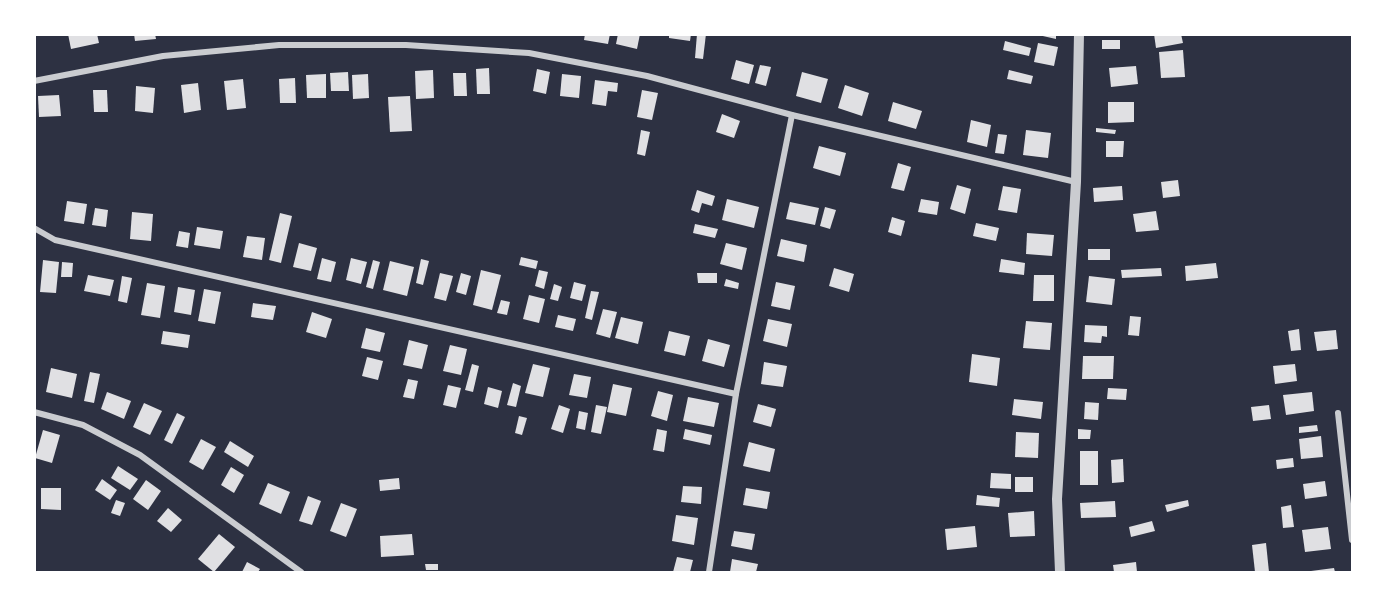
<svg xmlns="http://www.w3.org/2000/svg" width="1387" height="607" font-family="'Fira Sans',sans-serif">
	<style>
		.building { fill: #e0e0e3 }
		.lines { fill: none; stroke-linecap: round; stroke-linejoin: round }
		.minor { stroke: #caccd0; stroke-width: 6 }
		.tertiary { stroke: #caccd0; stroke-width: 10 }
	</style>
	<rect width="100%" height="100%" fill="#2d3142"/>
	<g class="building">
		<polygon points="68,34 97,34 99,43 71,49"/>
		<polygon points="134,34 155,34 156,39 135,41"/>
		<polygon points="585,34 610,34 608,44 584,40"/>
		<polygon points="618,34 640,34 637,49 616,44"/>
		<polygon points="669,34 691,34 690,41 669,38"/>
		<polygon points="697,34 706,34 703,59 695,58"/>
		<polygon points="1034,34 1056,34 1056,39"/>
		<polygon points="1154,34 1181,34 1183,43 1156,48"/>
		<rect x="1102" y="40" width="18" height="9"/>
		<polygon points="1005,41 1031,48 1029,56 1003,50"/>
		<polygon points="1038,43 1058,47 1054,66 1034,62"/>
		<polygon points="1183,50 1185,77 1161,78 1159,52"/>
		<polygon points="736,60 754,65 749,84 731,79"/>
		<polygon points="760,65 771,67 766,86 755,83"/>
		<polygon points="1136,66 1138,84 1111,87 1109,68"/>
		<polygon points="489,68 490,94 477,94 476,69"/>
		<polygon points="537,69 550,72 546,94 533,91"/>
		<polygon points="433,70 434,98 416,99 415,71"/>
		<polygon points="1009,70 1033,76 1031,84 1007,79"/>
		<polygon points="348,72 349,91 331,91 330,73"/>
		<polygon points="802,72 828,79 821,103 796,96"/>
		<polygon points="453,73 466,73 467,96 454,96"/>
		<polygon points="326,74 326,98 307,98 306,75"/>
		<polygon points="368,74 369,98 353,99 352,75"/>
		<polygon points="562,74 581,76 579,98 560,96"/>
		<polygon points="295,78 296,103 280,103 279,79"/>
		<polygon points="243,79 246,108 227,110 224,81"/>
		<polygon points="595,80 618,83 617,92 608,91 606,106 592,104"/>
		<polygon points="198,83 201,110 184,113 181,85"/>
		<polygon points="845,85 869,93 862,116 838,108"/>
		<polygon points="136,86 155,88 153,113 135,111"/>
		<polygon points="93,90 107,90 108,112 94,112"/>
		<polygon points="642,90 658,93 652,120 637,117"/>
		<polygon points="59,95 61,116 39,117 38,96"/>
		<polygon points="410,96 412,131 390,132 388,97"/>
		<polygon points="893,102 922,111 916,129 888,121"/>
		<polygon points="1108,102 1134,102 1134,122 1108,123"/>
		<polygon points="722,114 740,121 734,138 716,132"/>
		<polygon points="971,120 991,125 987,147 967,142"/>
		<polygon points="1096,128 1116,130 1115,134 1096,132"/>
		<polygon points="641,130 650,132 645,156 637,154"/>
		<polygon points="1026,130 1051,133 1048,158 1023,155"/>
		<polygon points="998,134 1007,135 1004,154 995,153"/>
		<polygon points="1106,141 1124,141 1123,157 1106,157"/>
		<polygon points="819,146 846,153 840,176 813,168"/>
		<polygon points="898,163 911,167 904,191 891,188"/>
		<polygon points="1178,180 1180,196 1163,198 1161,182"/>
		<polygon points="957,185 971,189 965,214 950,209"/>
		<polygon points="1003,186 1021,189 1017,213 998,210"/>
		<polygon points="1122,186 1123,200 1094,202 1093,188"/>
		<polygon points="697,190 715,196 712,206 702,203 699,213 691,210"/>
		<polygon points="727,199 759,207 754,228 722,220"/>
		<polygon points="921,199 939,202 937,215 918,212"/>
		<polygon points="67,201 87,204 84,224 64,221"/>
		<polygon points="790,202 819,208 815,225 786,219"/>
		<polygon points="825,207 836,210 830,229 820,226"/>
		<polygon points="95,208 108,210 106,227 92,225"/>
		<polygon points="1156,211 1159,230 1136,232 1133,214"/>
		<polygon points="132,212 153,214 151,241 130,239"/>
		<polygon points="280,213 292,216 281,263 269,260"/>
		<polygon points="892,217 905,221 901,236 888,232"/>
		<polygon points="976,223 999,228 996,241 973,236"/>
		<polygon points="695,224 718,229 715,238 693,233"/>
		<polygon points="197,227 223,231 220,249 194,245"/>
		<polygon points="179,231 190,233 188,248 176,246"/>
		<polygon points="1027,233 1054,235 1052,256 1026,254"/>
		<polygon points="247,236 265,238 262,260 243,257"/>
		<polygon points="781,239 807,245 804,262 777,256"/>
		<polygon points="299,243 317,248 311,271 293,267"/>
		<polygon points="726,243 747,248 742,270 720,264"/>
		<rect x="1088" y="249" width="22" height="11"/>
		<polygon points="521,257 538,261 536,269 519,265"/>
		<polygon points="322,258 336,262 331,282 317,279"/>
		<polygon points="351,258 367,262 361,284 346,280"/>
		<polygon points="421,259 429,261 423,285 416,283"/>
		<polygon points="1001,259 1025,263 1024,275 999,272"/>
		<polygon points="43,260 59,262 56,293 40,292"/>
		<polygon points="373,260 380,262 373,289 366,287"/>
		<polygon points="390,261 414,267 407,296 383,290"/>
		<polygon points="62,262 73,263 72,277 61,277"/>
		<polygon points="1216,263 1218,278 1186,281 1185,266"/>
		<polygon points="834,268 854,274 849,292 829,286"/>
		<polygon points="1161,268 1162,276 1122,278 1121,270"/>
		<polygon points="481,270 501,275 492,310 473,305"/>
		<polygon points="539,270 548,272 544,289 535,286"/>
		<polygon points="440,273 453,276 446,301 434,298"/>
		<polygon points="461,273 471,276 466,295 456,292"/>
		<polygon points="697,273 717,273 717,283 698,283"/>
		<polygon points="88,275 114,280 110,296 84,291"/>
		<polygon points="1034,275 1054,275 1054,301 1033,301"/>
		<polygon points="122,276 132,278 127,303 118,301"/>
		<polygon points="1089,276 1115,279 1112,305 1086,302"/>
		<polygon points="726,279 739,283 738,289 724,286"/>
		<polygon points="574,282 586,285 582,301 570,298"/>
		<polygon points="776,282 795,286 790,310 771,306"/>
		<polygon points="147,283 165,286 160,318 141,315"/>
		<polygon points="554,284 562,287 558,301 550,299"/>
		<polygon points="178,287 195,290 191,315 174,312"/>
		<polygon points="204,289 221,292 215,324 198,321"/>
		<polygon points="591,291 599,292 592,320 585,318"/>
		<polygon points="529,295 545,299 539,323 523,319"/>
		<polygon points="501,300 510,302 507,315 497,313"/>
		<polygon points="253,303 276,306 273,320 251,317"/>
		<polygon points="603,309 617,312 610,338 596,334"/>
		<polygon points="312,312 332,319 326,338 306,332"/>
		<polygon points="558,315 576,319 573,331 555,327"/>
		<polygon points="1130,316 1141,317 1139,336 1128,335"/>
		<polygon points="621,317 643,322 638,344 615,338"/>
		<polygon points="768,319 792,324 787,347 763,341"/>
		<polygon points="1026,321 1052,323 1050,350 1023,348"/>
		<polygon points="1085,325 1107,326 1107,337 1102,336 1101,343 1084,342"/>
		<polygon points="366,328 385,333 380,352 361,348"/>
		<polygon points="1299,329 1301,350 1291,351 1288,331"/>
		<polygon points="1336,330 1338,349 1317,351 1314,332"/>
		<polygon points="163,331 190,335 188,348 161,344"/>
		<polygon points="669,331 690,336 685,356 664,351"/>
		<polygon points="708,339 730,345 724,367 702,361"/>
		<polygon points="409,340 428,345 422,369 403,365"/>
		<polygon points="450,345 467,349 461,375 443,371"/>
		<polygon points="972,354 1000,358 997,386 969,382"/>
		<polygon points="1083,356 1114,356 1113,379 1082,379"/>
		<polygon points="367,357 383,361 378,380 362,376"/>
		<polygon points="764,362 787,366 783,387 761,384"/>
		<polygon points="472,364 479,366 473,392 465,390"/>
		<polygon points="533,364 550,368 543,397 525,393"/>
		<polygon points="1295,364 1297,381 1275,384 1273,366"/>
		<polygon points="51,368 77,374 72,398 46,392"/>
		<polygon points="90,372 100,374 94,403 84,401"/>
		<polygon points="574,374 591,377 587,398 569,395"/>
		<polygon points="408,379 418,381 414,399 403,397"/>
		<polygon points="513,383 521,386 516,407 507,405"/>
		<polygon points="613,384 632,388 626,416 607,412"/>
		<polygon points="448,385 461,388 456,408 443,405"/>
		<polygon points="488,387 502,391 498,408 484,404"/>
		<polygon points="1108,388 1127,389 1126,400 1107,399"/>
		<polygon points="658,391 673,395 667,421 651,416"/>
		<polygon points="107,392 131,401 124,419 101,409"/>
		<polygon points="1312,392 1314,411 1286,415 1283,395"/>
		<polygon points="688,397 719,403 714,427 683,421"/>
		<polygon points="1014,399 1043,402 1041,419 1012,415"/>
		<polygon points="1085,402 1099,403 1098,420 1084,419"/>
		<polygon points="144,403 162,411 150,435 133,427"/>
		<polygon points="758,404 776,409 771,427 753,422"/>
		<polygon points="559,405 570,409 563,433 551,429"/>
		<polygon points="596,405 607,407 601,434 591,432"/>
		<polygon points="1269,405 1271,419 1253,421 1251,407"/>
		<polygon points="579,411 588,413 585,430 576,428"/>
		<polygon points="177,413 185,417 172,444 164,440"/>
		<polygon points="519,416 527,418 522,435 515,433"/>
		<polygon points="1317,425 1318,431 1299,433 1299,427"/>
		<polygon points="657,429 667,431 664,452 653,450"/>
		<polygon points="685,429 712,435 710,445 683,439"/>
		<polygon points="1078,429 1091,430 1090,439 1078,439"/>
		<polygon points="43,430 60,435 52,463 35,458"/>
		<polygon points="1016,432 1039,433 1038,458 1015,457"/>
		<polygon points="1321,436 1323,457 1301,459 1299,439"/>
		<polygon points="201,439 216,447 203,470 189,462"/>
		<polygon points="230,441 254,456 248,467 224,452"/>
		<polygon points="749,442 775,449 770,472 743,466"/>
		<rect x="1080" y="451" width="18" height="34"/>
		<polygon points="1293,458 1294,467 1277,469 1276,460"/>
		<polygon points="1123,459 1124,482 1112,483 1111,460"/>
		<polygon points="118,466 138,479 130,490 111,478"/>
		<polygon points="231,467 244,475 234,493 221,485"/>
		<polygon points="991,473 1011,474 1011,489 990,488"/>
		<rect x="1015" y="477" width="18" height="15"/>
		<polygon points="399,478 400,489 380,491 379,480"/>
		<polygon points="102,479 117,490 110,500 95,490"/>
		<polygon points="146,480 161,491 148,510 133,499"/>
		<polygon points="1325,481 1327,496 1305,499 1303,484"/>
		<polygon points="268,483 290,492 281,514 259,504"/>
		<polygon points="683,486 702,487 701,504 681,502"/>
		<polygon points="41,488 61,488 61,510 41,509"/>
		<polygon points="746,488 770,492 767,509 743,505"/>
		<polygon points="977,495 1000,498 999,507 976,505"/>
		<polygon points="308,496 321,501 312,525 299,521"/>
		<polygon points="116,500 125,503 120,516 111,513"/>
		<polygon points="1188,500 1189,506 1167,512 1165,505"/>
		<polygon points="1115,501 1116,517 1081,518 1080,503"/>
		<polygon points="341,503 357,509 346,537 330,531"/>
		<polygon points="1291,505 1294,527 1283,528 1281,507"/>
		<polygon points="168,508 182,520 171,532 157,521"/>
		<polygon points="1034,511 1035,536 1010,537 1008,513"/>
		<polygon points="676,515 698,518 694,545 672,541"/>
		<polygon points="1152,521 1155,531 1131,537 1129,527"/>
		<polygon points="975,526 977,547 947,550 945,529"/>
		<polygon points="1328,527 1331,549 1305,552 1302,530"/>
		<polygon points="734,531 755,534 752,550 731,546"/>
		<polygon points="219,534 235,547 214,572 198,559"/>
		<polygon points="412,534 414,555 381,557 380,536"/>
		<polygon points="1266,543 1269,572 1255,572 1252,545"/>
		<polygon points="677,557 693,560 690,572 673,572"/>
		<polygon points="732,559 758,564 756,572 730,572"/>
		<polygon points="247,562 260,569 258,572 242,572"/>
		<polygon points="1136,562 1137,572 1114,572 1113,565"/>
		<polygon points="425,564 438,564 438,570 426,570"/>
		<polygon points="1334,568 1335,572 1311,572 1311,571"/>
	</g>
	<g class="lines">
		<g class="minor">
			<polyline points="34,81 163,56 279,45 406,45 529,53 647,76 792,115 1076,182"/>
			<polyline points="34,228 55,240 736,394"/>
			<polyline points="34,412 83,425 140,455 301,572"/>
			<polyline points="1338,413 1352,540"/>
			<polyline points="709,572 736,394 792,115"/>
		</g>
		<polyline class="tertiary" points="1060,572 1057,499 1076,182 1079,34"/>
	</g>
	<rect width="1387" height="607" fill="none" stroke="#ffffff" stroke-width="72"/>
</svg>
